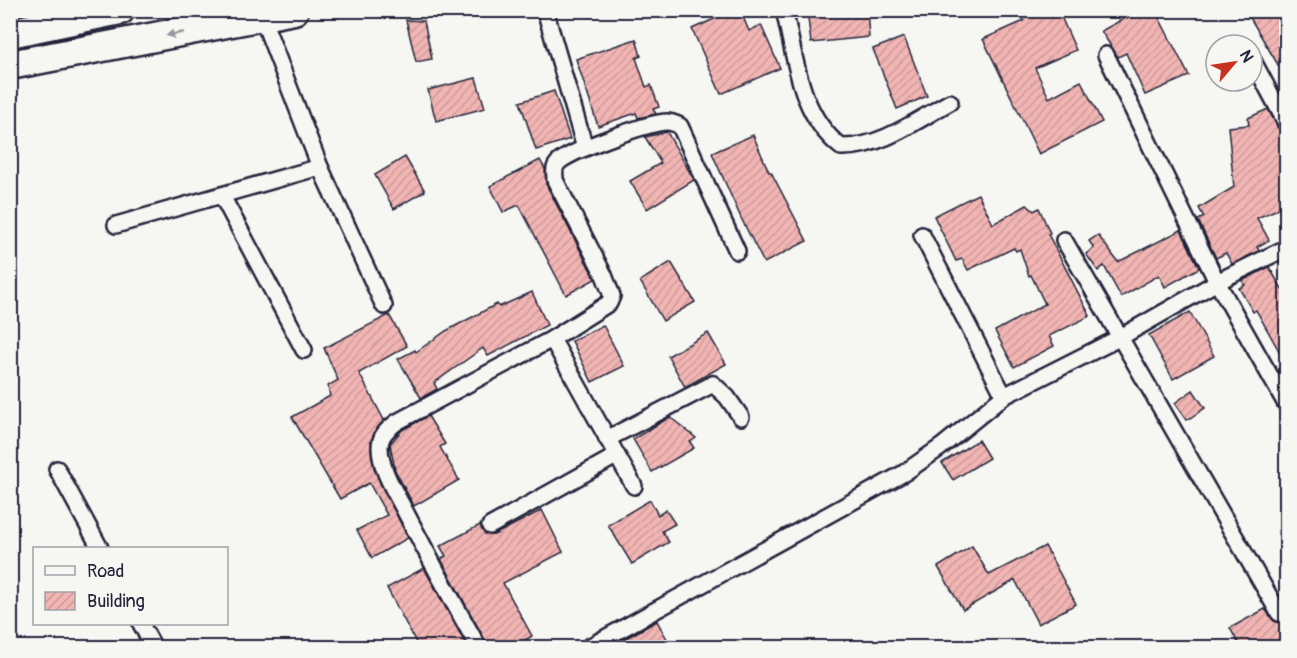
<svg xmlns="http://www.w3.org/2000/svg" width="1297" height="658" font-family="Pangolin,sans-serif">
	<style>
		.building { fill: url(#building-hatch); stroke: #22223b; stroke-width: 1.5 }
		.lines { fill: none; stroke-linecap: round; stroke-linejoin: round }
		.street-casing { stroke: #22223b; stroke-width: 20 }
		.highway-casing { stroke: #22223b; stroke-width: 33 }
		.street { stroke: #f6f6f2; stroke-width: 15 }
		.highway { stroke: #f6f6f2; stroke-width: 28 }
		.oneway { fill: #9797a0 }
	</style>
	<defs>
		<pattern id="building-hatch" width="6" height="6" patternUnits="userSpaceOnUse" patternTransform="scale(1.5)"><rect width="6" height="6" fill="#f1b5b3"/><path d="M-1 1l2-2M0 6l6-6M5 7l2-2" fill="none" stroke="#ce9b9b"/></pattern>
	</defs>
	<rect width="100%" height="100%" fill="#f6f6f2"/>
	<filter id="ink" filterUnits="userSpaceOnUse"><feTurbulence type="fractalNoise" baseFrequency=".0167" numOctaves="2"/><feDisplacementMap in="SourceGraphic" scale="12" xChannelSelector="R" yChannelSelector="G"/><feConvolveMatrix kernelMatrix="1 2 1 2 8 2 1 2 1" color-interpolation-filters="sRGB"/></filter>
	<g filter="url(#ink)">
		<g class="building">
			<polygon points="734,10 740,10 749,31 761,25 780,68 721,94 692,29"/>
			<polygon points="807,10 867,10 869,37 811,43"/>
			<polygon points="1037,10 1058,10 1076,50 1035,68 1049,98 1081,81 1102,122 1039,154 983,39 1024,21 1022,17"/>
			<polygon points="1140,10 1155,10 1189,76 1145,95 1126,53 1118,57 1101,31"/>
			<polygon points="1260,10 1287,10 1287,80 1249,16"/>
			<polygon points="406,20 424,21 432,59 416,62"/>
			<polygon points="904,37 927,96 897,109 873,49"/>
			<polygon points="636,39 641,56 636,58 646,87 651,85 659,107 653,109 656,114 638,118 636,113 598,126 576,59"/>
			<polygon points="476,78 485,108 436,121 428,90"/>
			<polygon points="554,91 570,139 536,150 520,102"/>
			<polygon points="1268,109 1278,128 1287,133 1287,205 1257,218 1269,240 1257,247 1259,251 1232,264 1226,253 1216,258 1198,220 1204,217 1199,208 1234,187 1228,127 1249,125 1248,118"/>
			<polygon points="667,132 694,180 647,209 630,181 661,163 645,137"/>
			<polygon points="753,135 769,172 771,172 807,241 764,263 741,218 712,153"/>
			<polygon points="405,157 425,191 394,209 375,175"/>
			<polygon points="540,160 545,169 546,184 595,279 566,295 519,205 503,212 490,186"/>
			<polygon points="978,194 993,224 1027,205 1034,211 1039,208 1050,233 1048,234 1090,316 1049,336 1054,346 1014,367 995,331 1045,304 1031,275 1029,276 1020,249 1016,251 1014,248 968,270 962,259 956,261 934,216"/>
			<polygon points="1181,230 1199,268 1165,287 1159,275 1121,297 1104,266 1098,271 1086,254 1094,248 1089,241 1098,235 1118,262"/>
			<polygon points="671,262 695,302 663,321 640,281"/>
			<polygon points="1269,267 1287,297 1287,365 1256,310 1253,312 1239,288 1245,285 1242,281"/>
			<polygon points="532,292 547,325 488,356 483,348 434,383 437,389 421,398 398,359 415,350 416,352 446,331 497,304 499,307"/>
			<polygon points="1190,312 1214,356 1173,379 1149,335"/>
			<polygon points="389,315 407,346 359,373 384,420 371,440 374,468 408,538 372,558 357,530 387,515 369,483 340,499 292,417 330,396 328,386 338,380 324,348"/>
			<polygon points="603,325 624,366 592,382 572,341"/>
			<polygon points="708,333 726,364 685,387 668,356"/>
			<polygon points="1193,390 1205,408 1187,420 1175,403"/>
			<polygon points="428,416 445,444 440,447 459,480 414,506 395,470 390,444 402,430"/>
			<polygon points="670,417 696,438 690,442 694,448 652,472 633,439"/>
			<polygon points="978,440 989,458 953,480 942,463"/>
			<polygon points="650,500 658,515 666,510 675,524 662,531 669,542 632,564 608,525"/>
			<polygon points="542,510 563,552 503,583 532,636 512,648 489,648 441,559 446,556 440,546 480,525 485,534 494,535"/>
			<polygon points="972,546 989,575 1045,546 1076,604 1038,624 1015,580 963,610 938,567"/>
			<polygon points="424,568 443,603 468,648 419,648 387,588"/>
			<polygon points="1265,609 1274,621 1281,622 1287,632 1287,648 1241,648 1230,628"/>
			<polygon points="657,621 672,648 608,648"/>
		</g>
		<g class="lines">
			<g class="street-casing">
				<g id="street">
					<polyline points="545,10 585,148"/>
					<path d="M784,10c12,49 15,104 57,137 39,1 76,-27 109,-45"/>
					<polyline points="262,17 320,167 384,306"/>
					<polyline points="1106,55 1217,282 1286,404"/>
					<polyline points="1252,59 1286,123"/>
					<polyline points="222,196 304,350"/>
					<polyline points="116,225 320,167"/>
					<polyline points="922,235 1004,396"/>
					<polyline points="1064,240 1279,613"/>
					<polyline points="552,339 634,486"/>
					<polyline points="607,439 713,384 727,397 741,417"/>
					<polyline points="57,469 100,548"/>
					<polyline points="490,526 616,456"/>
					<polyline points="141,624 154,648"/>
					<path d="M479,648c-25,-44 -49,-89 -72,-133 -10,-20 -27,-45 -27,-68 0,-12 8,-18 17,-25l155,-83 57,-36 3,-7 -8,-21 -49,-95c0,-7 -2,-12 3,-17 11,-12 92,-41 109,-41 4,0 9,2 13,4l57,125"/>
					<polyline points="587,648 904,473 941,447 1004,396 1119,338 1217,282 1286,248"/>
				</g>
			</g>
			<g class="highway-casing">
				<g id="highway">
					<polyline points="10,33 120,10"/>
					<polyline points="10,65 294,10"/>
				</g>
			</g>
			<use href="#street" class="street"/>
			<use href="#highway" class="highway"/>
		</g>
		<defs><path id="oneway-solid" d="M-6-.8H1V-3.2L6.5 0L1 3.2V.8H-6Z" transform="scale(1.5)"/></defs>
		<use class="oneway" href="#oneway-solid" transform="translate(175 34) rotate(169)"/>
	</g>
	<rect width="1297" height="658" fill="none" stroke="#f6f6f2" stroke-width="36"/>
	<rect x="18" y="18" width="1261" height="622" fill="none" stroke="#22223b" stroke-width="2" filter="url(#ink)"/>
	<rect x="33" y="547" width="195" height="78" fill="#f6f6f2" stroke="#a1a1a9" stroke-width="1.5"/>
	<rect x="45" y="566" width="30" height="9" fill="#f6f6f2" stroke="#a1a1a9" stroke-width="1.5"/>
	<text x="87" y="577" font-size="18" fill="#22223b">Road</text>
	<rect x="45" y="592" width="30" height="18" fill="url(#building-hatch)" stroke="#a1a1a9" stroke-width="1.5"/>
	<text x="87" y="607" font-size="18" fill="#22223b">Building</text>
	<g transform="translate(1234 63) rotate(61)"><circle r="28" fill="#f6f6f2" stroke="#a1a1a9" stroke-width="1.5"/>
	<path d="M0-4.5L10 22L0 15L-10 22Z" fill="#c8321e"/>
	<text y="-9" font-size="16" font-weight="bold" text-anchor="middle" fill="#22223b">N</text>
	</g>
</svg>
